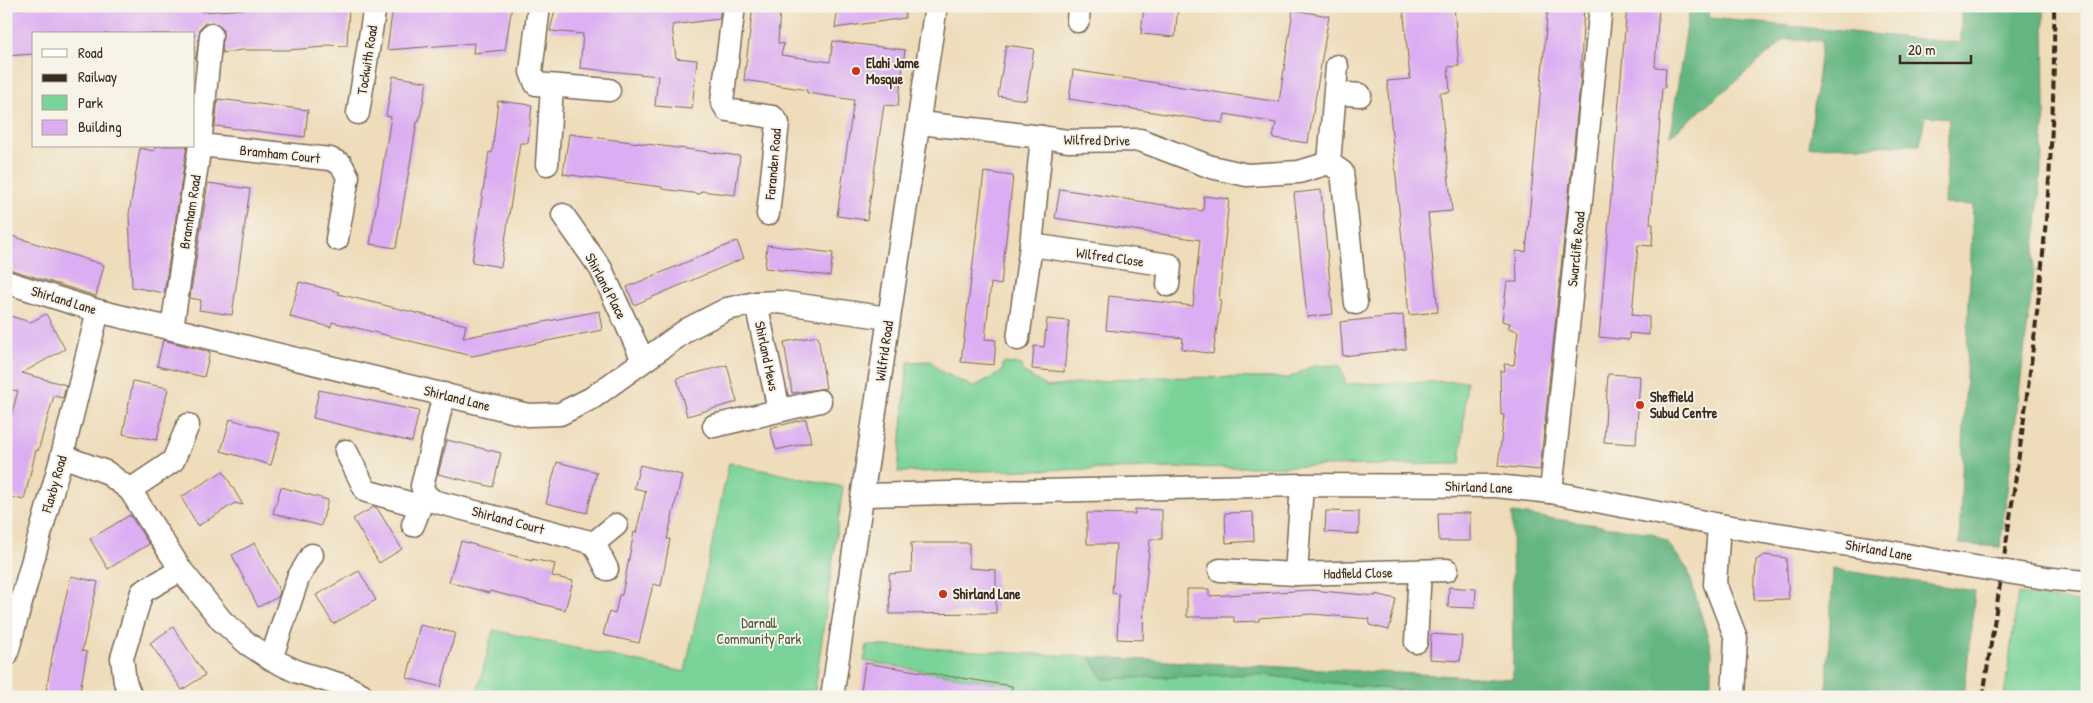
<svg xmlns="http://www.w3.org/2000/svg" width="2093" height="703" font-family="'Patrick Hand',sans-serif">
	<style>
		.green { fill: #7ad399; stroke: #5a7e5c }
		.forest { fill: #63b581; stroke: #4f7050 }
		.building { fill: #dbadf2 }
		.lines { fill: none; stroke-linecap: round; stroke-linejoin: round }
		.minor-casing { stroke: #7a6855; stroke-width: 25 }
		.minor { stroke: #fff; stroke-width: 22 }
		.rail { stroke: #3b2a1e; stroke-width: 4; stroke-dasharray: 8 4; stroke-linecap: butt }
		.minor-bridge-casing { stroke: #7a6855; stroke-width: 25; stroke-linecap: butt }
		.minor-bridge { stroke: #fff; stroke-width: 22 }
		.poi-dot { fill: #c8321e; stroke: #f7f3e8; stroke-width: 2 }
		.labels { text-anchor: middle; stroke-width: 4; stroke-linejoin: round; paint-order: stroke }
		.street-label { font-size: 14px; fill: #3b2a1e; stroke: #f7f3e8 }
		.poi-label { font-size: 14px; font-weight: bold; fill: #3b2a1e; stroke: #f7f3e8; text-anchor: start }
		.park-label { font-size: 14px; fill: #4b543d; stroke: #f7f3e8 }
	</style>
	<rect width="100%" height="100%" fill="#f7f3e8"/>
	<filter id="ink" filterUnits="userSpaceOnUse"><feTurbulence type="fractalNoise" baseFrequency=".02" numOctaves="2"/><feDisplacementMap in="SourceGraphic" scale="10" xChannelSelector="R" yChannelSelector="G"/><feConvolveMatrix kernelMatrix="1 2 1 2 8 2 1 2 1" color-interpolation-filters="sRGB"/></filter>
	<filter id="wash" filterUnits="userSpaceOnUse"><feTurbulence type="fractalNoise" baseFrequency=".0096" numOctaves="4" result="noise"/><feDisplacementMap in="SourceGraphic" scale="20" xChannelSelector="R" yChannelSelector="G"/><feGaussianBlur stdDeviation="1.12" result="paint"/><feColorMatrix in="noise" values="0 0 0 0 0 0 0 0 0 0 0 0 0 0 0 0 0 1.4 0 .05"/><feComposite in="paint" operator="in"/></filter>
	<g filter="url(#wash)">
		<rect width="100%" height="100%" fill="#eedcba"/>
		<g class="green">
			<polygon points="931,361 940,371 973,387 1002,372 1003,363 1022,365 1023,372 1047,387 1142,377 1289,378 1312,366 1340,365 1346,384 1467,381 1460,464 898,472 908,362"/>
			<polygon points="729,463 843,487 814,697 476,697 493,630 685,672"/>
			<polygon points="2018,594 2087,603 2087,697 2004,697"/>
			<polygon points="867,645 1090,657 1103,679 1253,674 1461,697 993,697 995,683 864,661"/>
		</g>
		<g class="forest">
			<polygon points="1690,6 1710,6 1709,18 1961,43 1961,6 2044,6 2045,113 2033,280 2000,547 1959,544 1973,205 1945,204 1949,118 1925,116 1920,145 1809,147 1822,41 1786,39 1670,136"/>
			<polygon points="1512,513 1652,533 1668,543 1688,570 1712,652 1710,697 1461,697 1253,674 1103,679 1090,657 1513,679"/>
			<polygon points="1833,569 1975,591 1964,697 1826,697"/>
		</g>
		<g id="blocks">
			<g class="building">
				<polygon points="64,6 202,6 202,12 290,6 349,6 347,46 326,45 325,47 289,50 242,50 222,53 223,30 219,25 212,22 205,23 200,28 196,58 194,58 194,34 34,34 34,54 6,56 6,9"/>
				<polygon points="393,6 512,6 505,50 473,53 474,43 387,50"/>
				<polygon points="556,6 721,6 719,19 672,25 676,58 697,60 692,109 655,106 658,76 580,68 583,34 550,31"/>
				<polygon points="753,6 780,6 778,43 784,44 781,55 830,62 833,41 905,50 898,106 884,105 867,220 837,216 854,100 807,93 807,90 744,80"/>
				<polygon points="838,6 905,6 905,18 835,28"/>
				<polygon points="1144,6 1178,6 1175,37 1141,34"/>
				<polygon points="1403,6 1454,6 1459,66 1448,67 1450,92 1440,93 1452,211 1428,213 1438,312 1409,315 1387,81 1410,79"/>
				<polygon points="1548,6 1584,6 1580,85 1540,470 1498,466 1504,415 1501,415 1500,371 1505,371 1504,364 1514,365 1518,331 1508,328 1510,323 1502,321 1507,282 1517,282 1516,251 1526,252"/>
				<polygon points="1627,6 1659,6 1655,67 1666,68 1665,88 1662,88 1659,134 1655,158 1650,224 1653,224 1652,246 1638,245 1632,315 1649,317 1649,335 1629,333 1629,340 1599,337"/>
				<polygon points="1293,10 1329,16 1308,143 1273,138 1276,123 1225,114 1223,123 1069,99 1073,70 1279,102"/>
				<polygon points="1006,45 1034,49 1026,100 998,96"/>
				<polygon points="393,76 427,82 419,122 417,122 396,248 370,244 391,117 386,116"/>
				<polygon points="218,99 308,110 305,137 215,126"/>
				<polygon points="498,101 532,105 528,143 520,143 501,267 472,262 489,152 492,153"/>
				<polygon points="569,134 740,156 735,195 701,191 700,194 662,189 662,187 563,174"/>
				<polygon points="155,146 187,146 164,293 132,287 129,214 140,148 154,151"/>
				<polygon points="984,172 1013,176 1001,285 991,283 985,339 996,340 994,365 961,362"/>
				<polygon points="208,183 250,189 232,315 199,310 201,300 190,298"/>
				<polygon points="1060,189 1203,211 1204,196 1229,199 1219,300 1221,300 1213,354 1182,349 1183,338 1106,330 1109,296 1193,306 1200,240 1055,218"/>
				<polygon points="1321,190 1333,314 1307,317 1294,193"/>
				<polygon points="6,234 104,265 96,296 6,268"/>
				<polygon points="737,241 744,258 634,305 627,287"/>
				<polygon points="767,245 833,253 830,276 765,268"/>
				<polygon points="299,282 339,292 338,294 466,325 463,338 599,311 602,330 472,356 332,322 331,327 290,317"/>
				<polygon points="46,314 65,349 22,373 66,385 63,398 54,396 38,451 36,450 24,500 6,496 6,434 18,391 6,389 6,315 31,322"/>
				<polygon points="1403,315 1406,349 1343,356 1340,322"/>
				<polygon points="1047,319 1069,321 1064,372 1032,369 1034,346 1044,347"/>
				<polygon points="818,336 826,388 792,393 784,342"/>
				<polygon points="163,340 210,352 204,377 157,366"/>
				<polygon points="727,365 737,402 687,416 677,378"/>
				<polygon points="1608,374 1640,376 1636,444 1604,442"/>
				<polygon points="133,381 168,388 157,440 123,434"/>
				<polygon points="319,390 419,411 412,442 313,418"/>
				<polygon points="230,419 280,433 271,465 221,451"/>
				<polygon points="806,419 811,442 776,450 770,428"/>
				<polygon points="447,440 501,453 493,487 438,474"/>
				<polygon points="557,462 597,472 587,513 546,503"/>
				<polygon points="640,465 682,475 667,539 670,539 661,586 653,584 639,643 603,635 609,612 615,614 619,595 622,595 634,532 636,533 646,491 634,488"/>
				<polygon points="223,471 243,505 235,503 198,526 181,497"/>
				<polygon points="281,487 328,500 321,526 273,513"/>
				<polygon points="374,507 377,508 402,549 379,563 353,519"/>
				<polygon points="1135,509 1162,510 1162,539 1150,539 1144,603 1143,640 1117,639 1119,594 1112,593 1116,544 1087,544 1087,513 1135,514"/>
				<polygon points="1326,511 1359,512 1359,534 1325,532"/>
				<polygon points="1253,512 1254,541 1226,543 1225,513"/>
				<polygon points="1438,513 1470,513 1470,541 1439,541"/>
				<polygon points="130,515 149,544 108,569 90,539"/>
				<polygon points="461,541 532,561 532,559 555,564 552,576 573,581 565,610 490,591 489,593 449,582"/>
				<polygon points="255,543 280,592 278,597 258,607 232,555"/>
				<polygon points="911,543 969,543 969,568 996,570 996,613 890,614 889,574 912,572"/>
				<polygon points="1765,555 1786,558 1789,599 1754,600 1756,560"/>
				<polygon points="359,571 376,600 333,624 316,595"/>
				<polygon points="71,576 98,582 82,651 87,652 79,697 45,697 54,646"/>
				<polygon points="1449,587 1476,589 1475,608 1448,607"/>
				<polygon points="1187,589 1209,589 1209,596 1311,590 1376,596 1376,594 1396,599 1389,630 1369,625 1370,619 1312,614 1259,618 1259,621 1234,622 1234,617 1187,617"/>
				<polygon points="420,625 455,633 441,687 407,678"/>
				<polygon points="173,627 205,675 182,690 150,643"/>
				<polygon points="1431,634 1462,636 1460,661 1430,659"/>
				<polygon points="865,663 1012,686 1011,697 860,697"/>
			</g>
		</g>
	</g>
	<g filter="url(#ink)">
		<use href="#blocks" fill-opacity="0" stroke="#7a6855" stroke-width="1"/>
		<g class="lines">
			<g class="minor-casing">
				<g id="minor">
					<polyline points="539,6 531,72 536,84 609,90"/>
					<polyline points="734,6 722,102 727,110 773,117 778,123 768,214"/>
					<polyline points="1078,21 1079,6"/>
					<polyline points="1337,66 1329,163 1342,172 1356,303"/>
					<polyline points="1336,93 1360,95"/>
					<polyline points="358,113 375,6"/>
					<polyline points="920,123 1042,137 1068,141 1140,140 1211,167 1247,175 1299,172 1329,163"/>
					<polyline points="200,145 330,159 341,164 348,177 337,239"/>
					<polyline points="547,164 552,86"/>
					<polyline points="563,215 601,269 643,360"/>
					<polyline points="1031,245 1170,265 1168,285"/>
					<polyline points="6,282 98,311 528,415 560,414 592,398 688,329 727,309 756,303 779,302 888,318"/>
					<polyline points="756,303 779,410"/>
					<polyline points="172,328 200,145 211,35"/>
					<polyline points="1018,339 1031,245 1042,137"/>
					<polyline points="444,394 422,486 425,494 433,501 594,543"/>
					<polyline points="714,426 820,401"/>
					<polyline points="346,451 366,491 420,506"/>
					<polyline points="62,456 106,472 130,490 181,570 222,621 248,644 271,659 298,672 345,686 361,694 362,697"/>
					<polyline points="130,490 173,461 188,425"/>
					<polyline points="1551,492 1601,6"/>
					<polyline points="864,495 1302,485 1496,486 1551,492 1719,525 1868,548 1956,564"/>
					<polyline points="413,525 425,494"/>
					<polyline points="1719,525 1715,584 1736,638 1733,697"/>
					<polyline points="607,569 594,543 616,525"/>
					<polyline points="1220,570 1296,574 1447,570"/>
					<polyline points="1296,574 1302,485"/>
					<polyline points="2052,579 2087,582"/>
					<polyline points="1416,642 1420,571"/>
					<polyline points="6,656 62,456 98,311"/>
					<polyline points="271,659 298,578 312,555"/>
					<polyline points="131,697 125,682 122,658 142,592 181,570"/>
					<polyline points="832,697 936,6"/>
				</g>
			</g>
			<use href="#minor" class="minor"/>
			<path class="rail" d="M1983,697c34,-229 74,-459 71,-691"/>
			<g class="minor-bridge-casing">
				<polyline id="minor-bridge" points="1956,564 2052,579"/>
			</g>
			<use href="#minor-bridge" class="minor-bridge"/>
		</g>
	</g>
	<g class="poi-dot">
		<circle cx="856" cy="71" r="5"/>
		<circle cx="1640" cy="405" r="5"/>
		<circle cx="943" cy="594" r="5"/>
	</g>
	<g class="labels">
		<g class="street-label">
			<text transform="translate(367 60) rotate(-81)" y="5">Tockwith Road</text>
			<text transform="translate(1097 140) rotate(1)" y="5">Wilfred Drive</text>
			<text transform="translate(280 154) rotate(6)" y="5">Bramham Court</text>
			<text transform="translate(773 164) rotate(-85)" y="5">Faranden Road</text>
			<text transform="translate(190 212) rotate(-81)" y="5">Bramham Road</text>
			<text transform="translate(1576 249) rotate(-84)" y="5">Swarcliffe Road</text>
			<text transform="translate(1110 257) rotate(8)" y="5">Wilfred Close</text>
			<text transform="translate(606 286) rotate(62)" y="5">Shirland Place</text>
			<text transform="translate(64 300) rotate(17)" y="5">Shirland Lane</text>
			<text transform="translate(884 351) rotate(-82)" y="5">Wilfrid Road</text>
			<text transform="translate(767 356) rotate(78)" y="5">Shirland Mews</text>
			<text transform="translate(457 398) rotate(14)" y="5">Shirland Lane</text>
			<text transform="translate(54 484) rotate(-74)" y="5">Flaxby Road</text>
			<text transform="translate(1479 487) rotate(2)" y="5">Shirland Lane</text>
			<text transform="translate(508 520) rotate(15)" y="5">Shirland Court</text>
			<text transform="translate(1879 550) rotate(10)" y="5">Shirland Lane</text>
			<text transform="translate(1358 573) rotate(-1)" y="5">Hadfield Close</text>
		</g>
		<g class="poi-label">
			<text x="866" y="68">Elahi Jame<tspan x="866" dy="16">Mosque</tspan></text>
			<text x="1650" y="402">Sheffield<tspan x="1650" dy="16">Subud Centre</tspan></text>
			<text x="953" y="599">Shirland Lane</text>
		</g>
		<g class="park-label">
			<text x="759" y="628">Darnall<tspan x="759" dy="16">Community Park</tspan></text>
		</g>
	</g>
	<rect width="2093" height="703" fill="none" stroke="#f7f3e8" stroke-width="25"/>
	<rect x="32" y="32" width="162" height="115" fill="#f7f3e8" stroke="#aca397"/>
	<rect x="42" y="49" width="25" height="8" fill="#ffffff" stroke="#aca397"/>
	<text x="78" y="58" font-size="15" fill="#3b2a1e">Road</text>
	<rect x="42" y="74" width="25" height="8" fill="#3b2a1e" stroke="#aca397"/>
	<text x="78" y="82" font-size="15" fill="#3b2a1e">Railway</text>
	<rect x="42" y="95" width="25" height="15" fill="#7ad399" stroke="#aca397"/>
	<text x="78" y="108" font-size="15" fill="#3b2a1e">Park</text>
	<rect x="42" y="120" width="25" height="15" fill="#dbadf2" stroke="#aca397"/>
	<text x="78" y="132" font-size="15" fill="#3b2a1e">Building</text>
	<path d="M1900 55v8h71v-8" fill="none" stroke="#3b2a1e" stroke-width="2.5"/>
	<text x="1908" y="55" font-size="15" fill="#3b2a1e" stroke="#f7f3e8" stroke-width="4" paint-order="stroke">20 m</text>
</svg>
